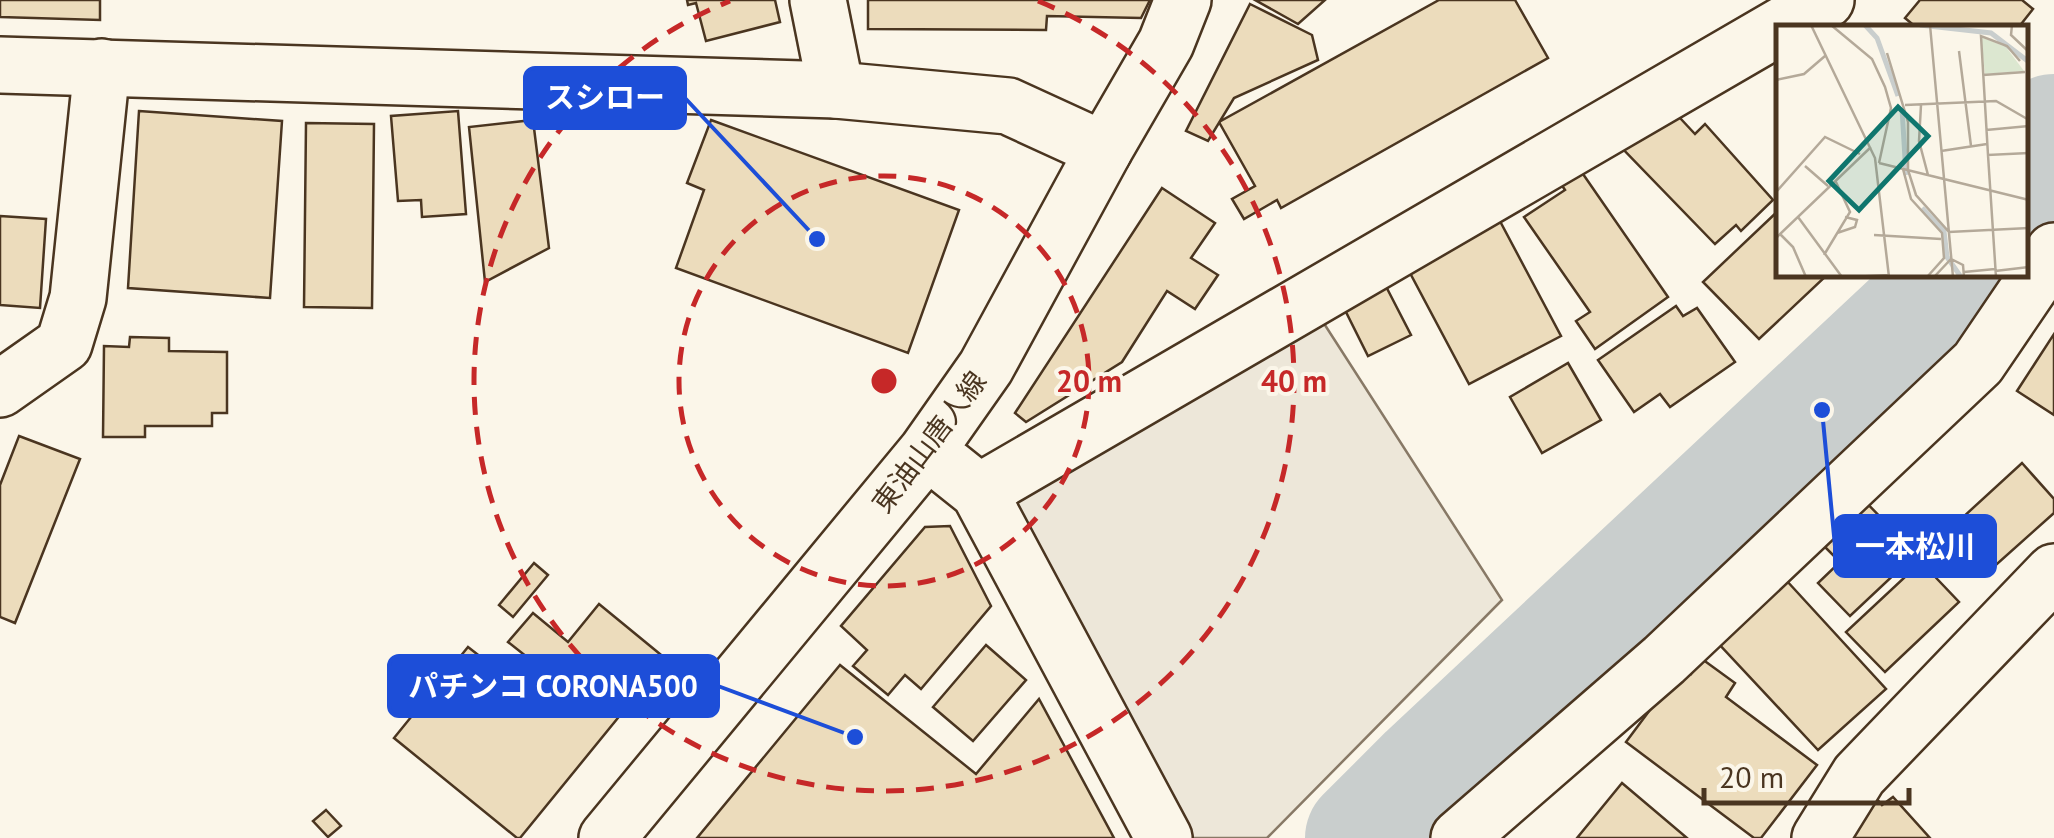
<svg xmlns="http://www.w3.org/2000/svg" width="2054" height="838" font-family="'PT Sans','Noto Sans JP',sans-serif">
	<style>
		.parking { fill: #ede7d9; stroke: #887966; stroke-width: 2.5 }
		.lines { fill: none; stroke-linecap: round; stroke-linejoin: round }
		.river { stroke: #c9cecd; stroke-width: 122 }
		.building { fill: #ecdcbc; stroke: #4a3520; stroke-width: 2.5 }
		.minor-casing { stroke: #4a3520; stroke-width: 60 }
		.tertiary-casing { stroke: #4a3520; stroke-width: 60 }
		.secondary-casing { stroke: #4a3520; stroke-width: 60 }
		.minor { stroke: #fbf6e9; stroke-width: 55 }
		.tertiary { stroke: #fbf6e9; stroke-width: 55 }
		.secondary { stroke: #fbf6e9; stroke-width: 55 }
		.ring { fill: none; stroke: #c62828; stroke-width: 5; stroke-dasharray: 18 12 }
		.labels { text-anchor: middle; stroke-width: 8; stroke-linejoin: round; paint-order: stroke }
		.street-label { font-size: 28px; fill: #4a3520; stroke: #fbf6e9 }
		.inset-river { fill: none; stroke: #c9cecd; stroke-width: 5 }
		.inset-road { fill: none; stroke: #b4a999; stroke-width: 2.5 }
		.view { fill: #0f766e; fill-opacity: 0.15; stroke: #0f766e; stroke-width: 5 }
		.inset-edge { fill: none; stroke: #4a3520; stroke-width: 5 }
		.centre { fill: #c62828; stroke: #fbf6e9; stroke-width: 5 }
		.ring-label { font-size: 30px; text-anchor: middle; font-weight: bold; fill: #c62828; stroke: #fbf6e9; stroke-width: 8; stroke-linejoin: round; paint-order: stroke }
		.leader { fill: none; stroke: #1d4ed8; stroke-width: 4 }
		.callout-dot { fill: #1d4ed8; stroke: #fbf6e9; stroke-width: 4 }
		.callout { fill: #1d4ed8; stroke: #1d4ed8; stroke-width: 4 }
		.callout-label { font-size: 30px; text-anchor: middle; font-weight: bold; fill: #fff }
	</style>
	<rect width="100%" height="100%" fill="#fbf6e9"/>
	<polygon class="parking" points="1314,308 1502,600 1267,838 1186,838 1003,498"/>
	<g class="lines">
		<g class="river">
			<polyline points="2026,174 2054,135"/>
			<polyline points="1366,838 1429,775 1941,296 1956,275"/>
		</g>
	</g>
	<g class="building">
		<polygon points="0,0 100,0 100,20 0,17"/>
		<polygon points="687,0 775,0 780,22 706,41 696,3 688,5"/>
		<polygon points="868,0 1150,0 1141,18 1047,16 1046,30 868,29"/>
		<polygon points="1255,0 1325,0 1298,24"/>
		<polygon points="1439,0 1515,0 1548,58 1281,208 1277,200 1244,219 1232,199 1255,186 1219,122"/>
		<polygon points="1920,0 2022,0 2033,9 2018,28 1917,28 1905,18"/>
		<polygon points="1250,4 1312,35 1318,60 1234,98 1208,141 1186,131"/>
		<polygon points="1666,103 1695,134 1705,124 1773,200 1741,231 1736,225 1715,244 1620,146"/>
		<polygon points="139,111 282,121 270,298 128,288"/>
		<polygon points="458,111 466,214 422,217 421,200 398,201 391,116"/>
		<polygon points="533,120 549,248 485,282 469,127"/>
		<polygon points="711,120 959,210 908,353 676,268 704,190 687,183"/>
		<polygon points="306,123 374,124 372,308 304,307"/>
		<polygon points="1574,161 1668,297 1595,349 1576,321 1590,312 1524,217 1565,190 1555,175"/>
		<polygon points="1162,188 1215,223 1191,258 1218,275 1195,309 1167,291 1122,362 1026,422 1015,413"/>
		<polygon points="1493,208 1561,336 1469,384 1401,256"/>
		<polygon points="1779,210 1779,275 1827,275 1759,339 1703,282"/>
		<polygon points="0,216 46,219 40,308 0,305"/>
		<polygon points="1377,269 1411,335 1368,356 1335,290"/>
		<polygon points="1676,306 1683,316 1697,308 1735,362 1670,407 1660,394 1634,412 1598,360"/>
		<polygon points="2054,334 2054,415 2017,391"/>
		<polygon points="130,337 169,338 169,351 227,352 227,413 212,413 212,426 145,426 145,437 103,437 104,346 129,347"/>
		<polygon points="1568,363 1601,420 1542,453 1510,397"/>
		<polygon points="19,436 80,459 15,623 0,617 0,485"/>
		<polygon points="2022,463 2054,499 2054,513 1988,572 1949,530"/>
		<polygon points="1859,495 1916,554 1850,616 1818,583 1840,562 1815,537"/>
		<polygon points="950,526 991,606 921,689 905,675 888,695 853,666 867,650 841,626 925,527"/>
		<polygon points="1921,562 1959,602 1885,672 1846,632"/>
		<polygon points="534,563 548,575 513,617 499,605"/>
		<polygon points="1786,580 1886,689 1818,750 1718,643"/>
		<polygon points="599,604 666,659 520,838 517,838 394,738 468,647 509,679 527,657 508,642 533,613 568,642"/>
		<polygon points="986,645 1026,680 973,741 933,707"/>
		<polygon points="1702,659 1735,683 1726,697 1817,765 1761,838 1754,838 1626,742 1682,667 1691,674"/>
		<polygon points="840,665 976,774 1039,699 1114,838 697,838"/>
		<polygon points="1622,783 1687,838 1577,838"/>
		<polygon points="1866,786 1882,805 1893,797 1930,838 1827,838"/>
		<polygon points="326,810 341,826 328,837 313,821"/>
	</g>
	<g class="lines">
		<g class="minor-casing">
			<g id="minor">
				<polyline points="818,0 836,90"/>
				<polyline points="0,389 64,344 78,298 102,67"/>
				<polyline points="949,468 979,492 1164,838"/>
				<polyline points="979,492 1826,0"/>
				<polyline points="1459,838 1664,660 1978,363 2054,251"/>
				<polyline points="1820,838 1859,775 2054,572"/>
			</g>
		</g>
		<g class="tertiary-casing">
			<polyline id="tertiary" points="0,65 836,90 1008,106 1104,150"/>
		</g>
		<g class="secondary-casing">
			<polyline id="secondary" points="607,838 927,451 986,367 1104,150 1166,43 1183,0"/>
		</g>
		<use href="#minor" class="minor"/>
		<use href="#tertiary" class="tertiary"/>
		<use href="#secondary" class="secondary"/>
	</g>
	<g class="ring">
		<circle cx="884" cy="381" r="205"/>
		<path d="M1038 1A410 410 0 1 1 730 1"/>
	</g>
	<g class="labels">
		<g class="street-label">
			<text transform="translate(929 442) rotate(-53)" y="10">東油山唐人線</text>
		</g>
	</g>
	<g transform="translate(1776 25)">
		<rect width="252" height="252" fill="#fbf6e9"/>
		<path d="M205,12l25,10 18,24 -39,3z" fill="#dce7d0"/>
		<path class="inset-river" d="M89,0l12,13 21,58M144,0l71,8 38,29M126,83l4,67M146,183l22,23 3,26 14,20"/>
		<path class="inset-road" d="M35,0l64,133 14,119M55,0l41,34 13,28 6,21 -12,55M154,0l23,252M236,0l-1,10 18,17M183,26l12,95M111,28l21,69v48l8,25 33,37 80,-4M244,36l-13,-15 -26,-10 7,119 41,-2M207,50l42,-3M0,55l28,-6 21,-18M129,80l91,-4 33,19M145,80l-2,36 9,34M210,105l43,-4M165,126l46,-7M212,130l8,122M103,138l150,37M29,141l23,20M127,144l8,30 31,34 2,25 -17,19M0,167l49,-55 35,17M22,192l44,60M61,208l18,-6 2,-7 -12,-3M4,209l13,13 13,30M98,210l67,4M0,213l95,-91M48,230l26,-43 -15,-32M219,246l34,-4M188,247l31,-3M75,252l38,-2M158,252l17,-18 12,6 1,12"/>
		<path class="view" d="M122,82l30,29 -69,74 -30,-29z"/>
		<rect width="252" height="252" class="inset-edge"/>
	</g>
	<circle cx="884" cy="381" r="15" class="centre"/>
	<g class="ring-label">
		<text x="1089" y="392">20 m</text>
		<text x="1294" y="392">40 m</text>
	</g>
	<path class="leader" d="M817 239L685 98M1822 410L1835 546M855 737L718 686"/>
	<g class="callout-dot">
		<circle cx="817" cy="239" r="10"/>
		<circle cx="1822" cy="410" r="10"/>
		<circle cx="855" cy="737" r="10"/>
	</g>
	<g class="callout">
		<rect x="525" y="68" width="160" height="60" rx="10"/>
		<rect x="1835" y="516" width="160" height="60" rx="10"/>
		<rect x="389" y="656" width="329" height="60" rx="10"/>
	</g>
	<g class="callout-label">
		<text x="605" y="108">スシロー</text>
		<text x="1915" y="557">一本松川</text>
		<text x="553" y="697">パチンコ CORONA500</text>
	</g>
	<path d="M1704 788v15h205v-15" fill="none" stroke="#4a3520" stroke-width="5"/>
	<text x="1719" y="788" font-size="30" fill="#4a3520" stroke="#fbf6e9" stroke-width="8" paint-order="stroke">20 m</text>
</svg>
